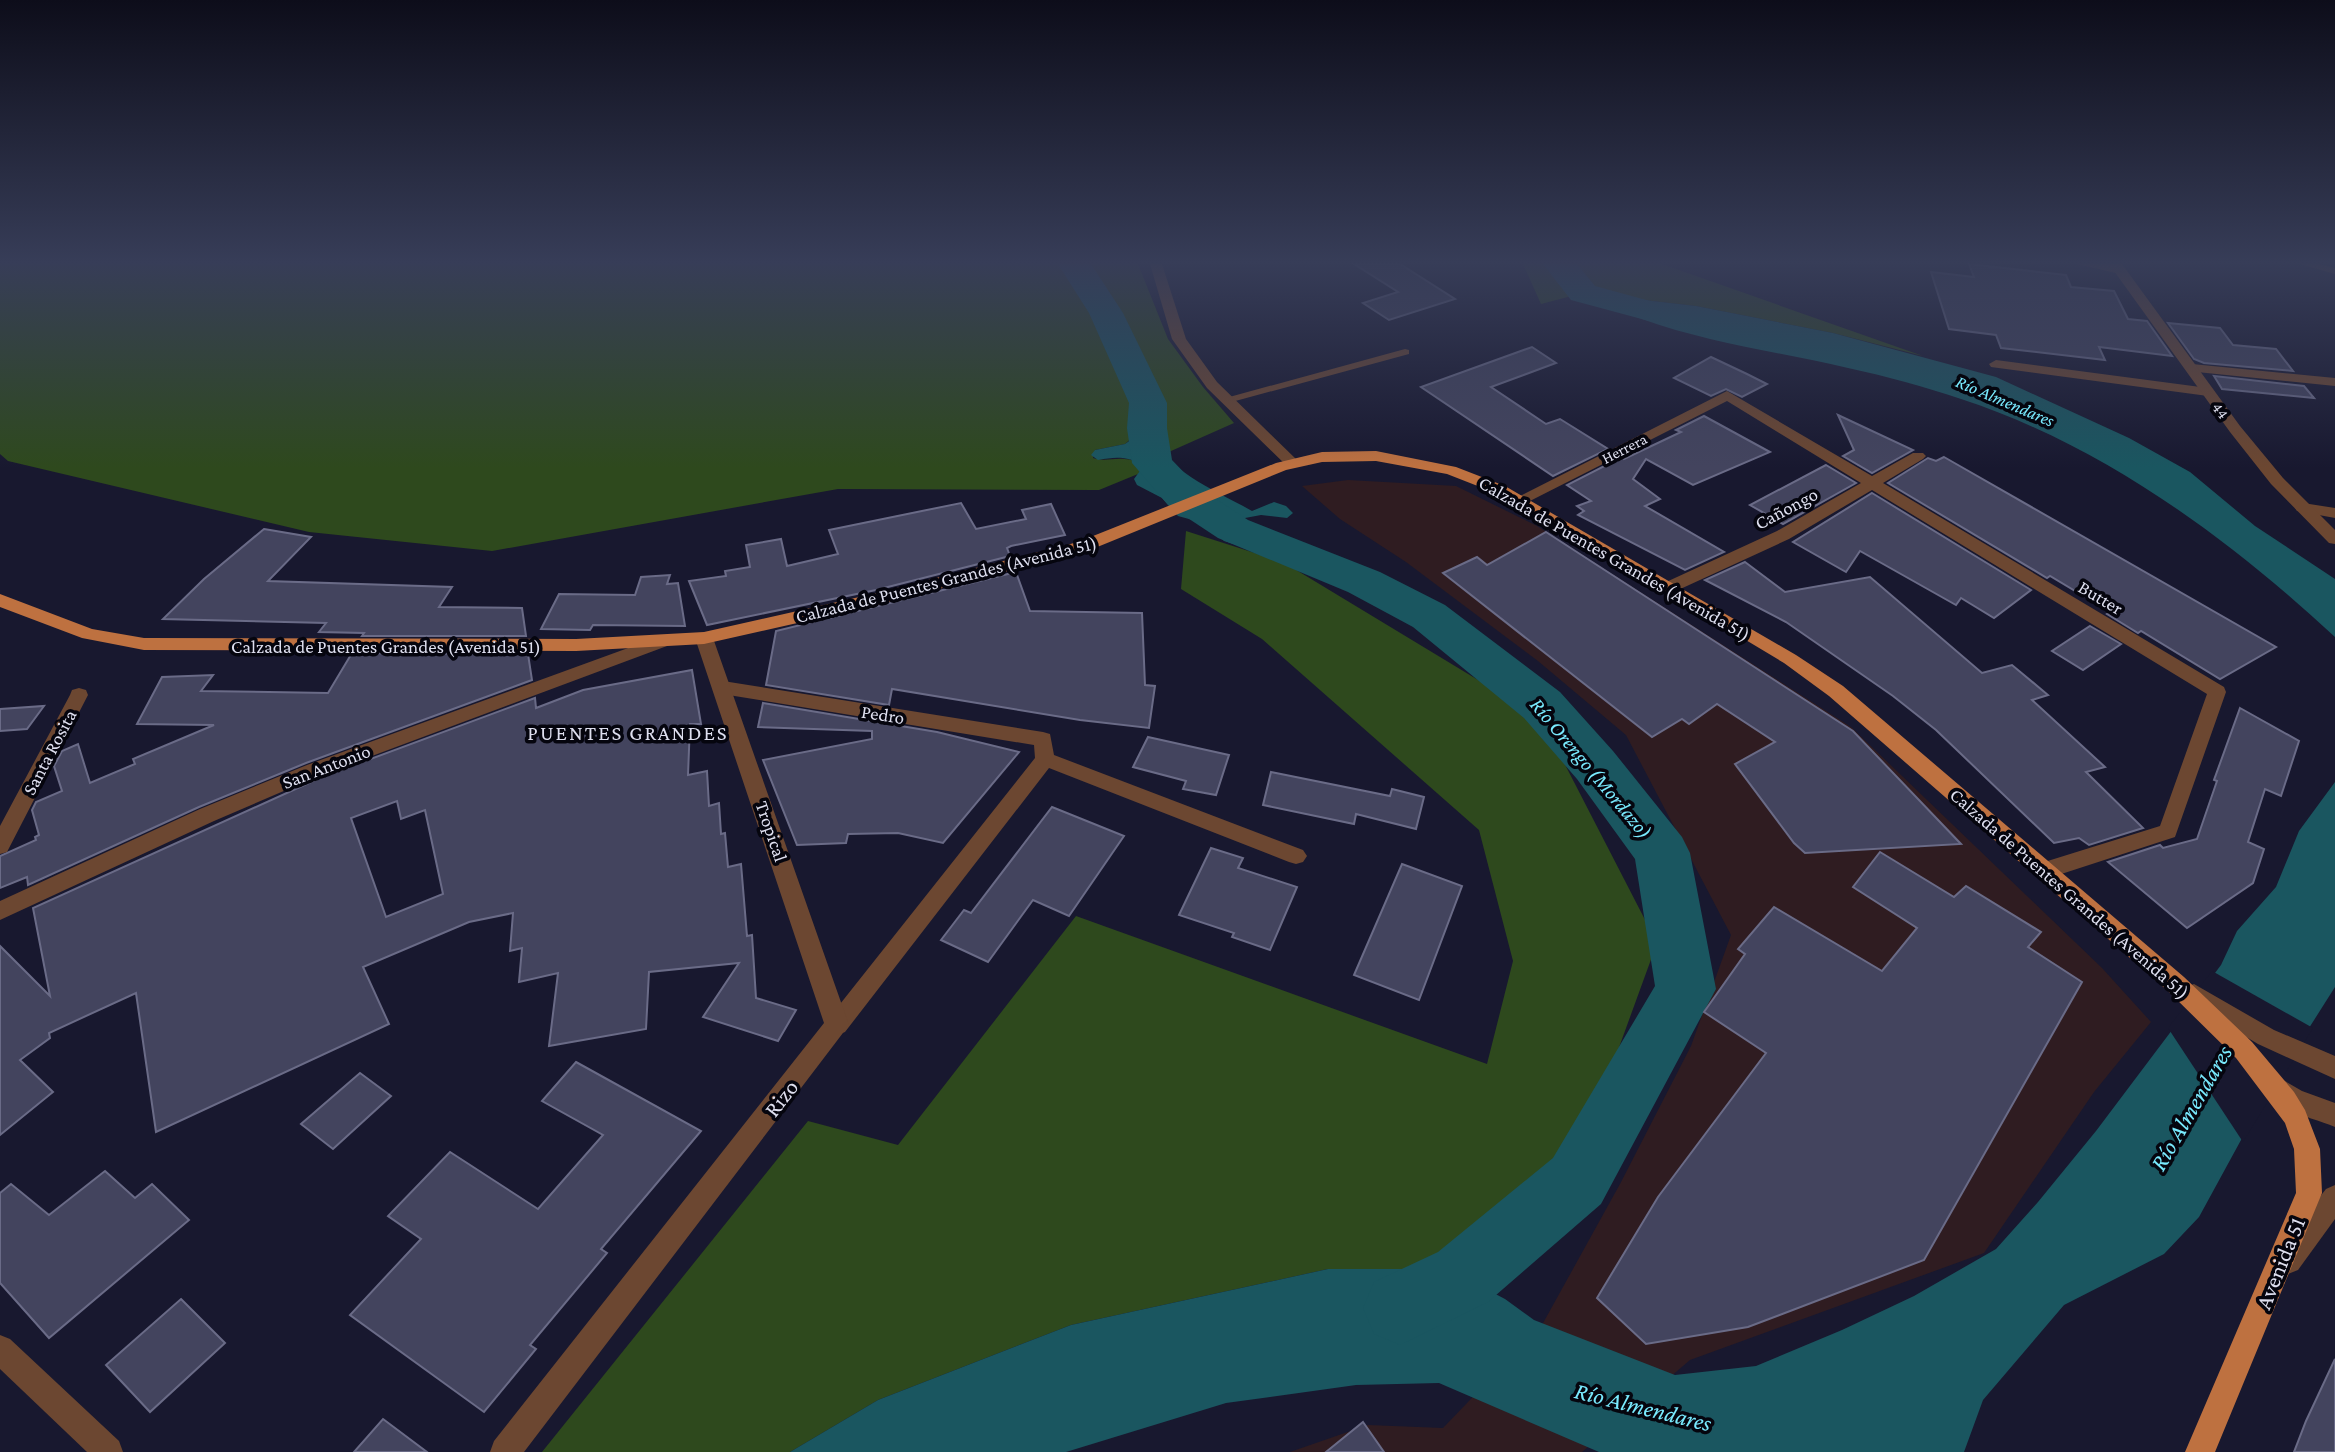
<svg xmlns="http://www.w3.org/2000/svg" width="2335" height="1452" font-family="'Crimson Pro',serif">
	<style>
		.commercial { fill: #2f1c21 }
		.forest { fill: #2e491d }
		.water { fill: #1a5660 }
		.pier { fill: #18182f }
		.lines { fill: none; stroke-linecap: round; stroke-linejoin: round }
		.river { fill: #1a5660; fill-rule: evenodd }
		.building { fill: #43445e; stroke: #6a6b87; stroke-width: 2; fill-rule: evenodd }
		.service { fill: #6c4731; fill-rule: evenodd }
		.minor { fill: #6c4731; fill-rule: evenodd }
		.tertiary { fill: #6c4731; fill-rule: evenodd }
		.primary { fill: #be7140; fill-rule: evenodd }
		.labels { text-anchor: middle; stroke-width: 7; stroke-linejoin: round; paint-order: stroke }
		.far-street-label { font-size: 16px; fill: #dedfef; stroke: #05050e }
		.far-water-label { font-size: 18px; font-style: italic; fill: #79eafe; stroke: #05050e }
		.street-label { font-size: 19px; fill: #dedfef; stroke: #05050e }
		.neighbourhood-label { font-size: 21px; letter-spacing: 2px; fill: #dedfef; stroke: #05050e }
		.water-label { font-size: 21px; font-style: italic; fill: #79eafe; stroke: #05050e }
		.near-street-label { font-size: 23px; fill: #dedfef; stroke: #05050e }
		.near-water-label { font-size: 24px; font-style: italic; fill: #79eafe; stroke: #05050e }
	</style>
	<rect width="100%" height="100%" fill="#18182f"/>
	<polygon class="commercial" points="1348,480 1456,486 1537,526 1851,727 2102,968 2151,1022 2094,1092 1984,1253 1690,1360 1582,1452 1290,1452 1368,1425 1443,1428 1542,1325 1620,1184 1691,1046 1731,935 1626,735 1538,661 1406,562 1340,519 1302,486"/>
	<g class="forest">
		<path d="M0,264h1138l30,75 35,48 31,36 -72,32 -6,-9 -21,-11 -10,9 -30,6 -2,8c15,5 27,-4 47,5l2,5 -4,6 -39,16 -261,-1 -346,62 -183,-19 -301,-71 -8,-7z"/>
		<polygon points="1523,264 1662,264 1923,356 1833,333 1696,306 1583,293 1541,304"/>
		<polygon points="1186,531 1283,562 1541,718 1657,943 1582,1149 1426,1269 1328,1269 1071,1325 878,1400 790,1452 542,1452 808,1121 898,1145 1076,916 1487,1064 1513,961 1479,830 1262,639 1181,589"/>
	</g>
	<g class="water">
		<path d="M1583,293l113,13 137,27 163,44 133,61 61,34 65,54 80,53v58c-108,-100 -233,-192 -374,-238 -36,-12 -75,-23 -113,-31 -68,-16 -140,-25 -206,-49 -20,-8 -39,-17 -59,-26z"/>
		<path d="M1147,428c24,47 61,58 105,83l22,-9 12,4 7,7 -6,5 -26,-3 -16,3 -1,4 11,3c7,12 18,13 31,15l-13,17 -49,-16 -17,-17 -29,-8 -16,-18 -25,-13 -3,-6 8,-11 -2,-5c-15,-7 -26,-6 -42,-3l-7,-5 4,-5 30,-6z"/>
		<polygon points="2335,782 2335,987 2259,1107 2199,1217 2164,1254 2064,1305 1983,1400 1964,1452 1599,1452 1439,1383 1356,1385 1226,1403 1066,1452 790,1452 878,1400 1071,1325 1328,1269 1426,1269 1463,1277 1505,1299 1534,1320 1675,1375 1756,1366 1842,1330 1914,1296 1996,1249 2038,1202 2096,1131 2221,965 2237,931 2276,887 2299,831"/>
	</g>
	<polygon class="pier" points="2212,971 2313,1028 2243,1142 2168,1028"/>
	<g class="lines">
		<g class="river">
			<polygon points="1058,264 1091,264 1123,313 1167,403 1167,428 1172,460 1198,487 1248,520 1380,572 1445,605 1560,692 1613,751 1682,837 1690,853 1716,989 1601,1204 1488,1302 1400,1345 1374,1334 1363,1308 1374,1282 1438,1252 1553,1158 1655,986 1635,859 1577,779 1524,718 1413,627 1348,592 1218,538 1168,505 1132,463 1127,428 1129,403 1089,313"/>
			<polygon points="1543,264 1577,264 1595,286 1661,304 1666,311 1661,318 1649,321 1571,300"/>
		</g>
	</g>
	<g class="building">
		<polygon points="1354,264 1400,264 1455,299 1389,320 1363,303 1398,292"/>
		<polygon points="1969,264 2066,275 2071,287 2114,291 2128,319 2147,321 2172,356 2099,347 2105,360 2001,348 1996,335 1949,329 1931,272 1974,277"/>
		<polygon points="2168,323 2220,328 2233,345 2276,349 2293,371 2204,363 2194,359"/>
		<polygon points="1532,347 1556,363 1491,387 1546,424 1560,419 1608,449 1553,476 1421,387"/>
		<polygon points="1711,357 1747,374 1767,384 1742,397 1726,389 1711,396 1674,378"/>
		<polygon points="2214,376 2304,386 2314,398 2222,389"/>
		<polygon points="1838,415 1913,450 1872,473 1843,456 1854,450"/>
		<polygon points="1704,416 1770,452 1693,485 1646,459 1633,479 1660,499 1645,506 1724,552 1685,570 1578,515 1584,511 1577,506 1591,501 1567,485 1622,457 1624,459 1681,432 1676,430"/>
		<polygon points="1944,457 2276,647 2220,679 2141,631 2138,633 2107,614 2110,612 2050,576 2047,578 1888,483 1928,458 1936,461"/>
		<polygon points="1826,465 1856,483 1783,524 1750,505"/>
		<polygon points="1872,493 2031,590 1994,618 1961,598 1956,605 1860,551 1846,572 1793,542"/>
		<polygon points="961,503 976,529 1026,519 1022,510 1051,504 1065,535 1011,546 1007,548 1010,556 876,590 707,625 689,581 726,576 725,571 750,567 746,545 781,539 787,566 838,554 829,530"/>
		<polygon points="264,529 311,537 268,581 452,587 439,607 522,608 526,636 362,636 364,633 319,632 326,623 163,619 204,579"/>
		<polygon points="1546,532 1853,731 1961,844 1805,853 1794,843 1735,764 1775,742 1717,704 1689,724 1682,719 1652,737 1443,573 1477,557 1487,565"/>
		<polygon points="1745,562 1785,592 1870,577 1982,673 2012,665 2048,695 2032,700 2105,767 2086,772 2143,828 2089,845 2079,838 2054,843 1936,730 1893,696 1786,622 1705,580"/>
		<polygon points="1016,572 1030,611 1142,613 1145,685 1155,686 1149,728 1080,720 892,689 889,705 766,685 776,631"/>
		<polygon points="670,575 667,584 678,583 685,626 593,625 590,630 541,629 559,594 635,595 641,577"/>
		<polygon points="2090,626 2121,644 2083,670 2052,651"/>
		<polygon points="352,653 528,654 532,680 306,763 199,807 28,885 27,877 0,888 0,856 36,840 35,837 39,835 32,810 36,802 62,791 54,766 62,751 78,744 90,783 135,764 133,759 214,725 137,724 162,677 213,675 201,691 328,693"/>
		<path d="M692,670l9,54h-11l-2,51 19,-4 2,35 10,-3 2,31 4,-1 3,34 13,-3 6,72 5,-1 4,63 40,12 -18,31 -75,-24 36,-54 -90,9 -3,57 -97,17 9,-73 -39,9 3,-34 -12,3 3,-38 -44,9 -106,45 26,57 -233,108 -20,-139 -87,40 1,5 -30,22 33,32 -53,43v-189l50,50 -17,-88 289,-131 213,-79 1,10 47,-18zM397,801l4,18 24,-9 18,84 -57,23 -35,-99z"/>
		<polygon points="763,703 937,732 1019,752 943,843 898,833 848,834 846,843 797,845 763,760 872,739 872,731 758,727"/>
		<polygon points="44,706 27,729 0,731 0,709"/>
		<polygon points="2240,708 2299,741 2281,796 2265,789 2248,842 2264,849 2253,883 2187,928 2108,862 2160,845 2163,848 2197,839 2217,781 2214,780"/>
		<polygon points="1148,737 1229,755 1216,795 1183,789 1186,781 1133,767"/>
		<polygon points="1271,772 1390,796 1392,789 1424,797 1416,829 1356,814 1354,824 1263,805"/>
		<polygon points="1052,807 1124,836 1069,916 1033,900 988,962 941,940 964,910 971,913"/>
		<polygon points="1211,848 1243,858 1238,868 1297,887 1270,950 1232,937 1234,933 1179,915"/>
		<polygon points="1880,852 1954,897 1966,886 2041,932 2028,947 2082,982 1924,1260 1748,1327 1646,1344 1597,1298 1658,1197 1766,1053 1704,1012 1745,954 1738,949 1774,907 1882,971 1917,928 1853,887"/>
		<polygon points="1402,864 1462,886 1419,1000 1354,975"/>
		<polygon points="576,1062 701,1131 601,1249 607,1253 530,1345 536,1349 484,1412 350,1315 421,1239 388,1216 450,1152 538,1209 603,1135 542,1101"/>
		<polygon points="360,1073 391,1096 333,1149 301,1124"/>
		<polygon points="105,1171 135,1198 152,1184 189,1220 49,1338 0,1283 0,1193 11,1184 49,1215"/>
		<polygon points="181,1299 225,1343 150,1412 106,1365"/>
		<polygon points="2335,1359 2335,1452 2294,1452 2306,1421"/>
		<polygon points="383,1419 427,1452 354,1452"/>
		<polygon points="1363,1422 1384,1452 1326,1452"/>
	</g>
	<g class="lines">
		<g class="service">
			<polygon points="2300,264 2319,264 2335,268 2335,274"/>
			<polygon points="1405,349 1409,350 1409,354 1228,403 1222,399"/>
		</g>
		<g class="minor">
			<polygon points="1150,264 1162,264 1186,339 1217,382 1298,461 1301,464 1298,467 1288,467 1207,388 1172,339"/>
			<polygon points="2077,264 2108,264 2126,270 2120,274"/>
			<polygon points="1996,360 2208,388 2215,392 2208,396 1991,367 1989,364"/>
			<polygon points="2192,364 2335,378 2335,386 2187,371 2185,368"/>
			<polygon points="1727,391 1872,476 1913,453 1923,453 1926,456 1923,459 1883,483 2224,687 2226,692 2175,837 2046,879 2038,876 2035,870 2038,864 2160,826 2207,694 1872,490 1789,539 1676,591 1664,591 1661,587 1664,583 1777,531 1861,483 1727,401 1526,503 1520,505 1512,500"/>
			<polygon points="2303,503 2335,508 2335,518 2297,511 2295,508 2297,505"/>
			<polygon points="661,636 667,638 670,642 667,646 321,775 214,821 0,920 0,901 200,809 307,765"/>
			<polygon points="723,681 1043,732 1050,734 1054,755 1303,850 1307,856 1303,862 1296,864 1289,862 1049,768 845,1032 837,1035 829,1032 825,1025 829,1018 1035,758 1034,745 716,693 714,688 716,683"/>
			<polygon points="79,688 86,690 88,695 7,852 0,854 0,826 70,695 72,690"/>
			<polygon points="0,1335 10,1339 119,1441 123,1452 87,1452 0,1369"/>
		</g>
		<g class="tertiary">
			<polygon points="2109,264 2122,264 2240,426 2283,478 2335,530 2335,544 2329,543 2271,484 2230,432"/>
			<polygon points="704,632 713,638 849,1025 524,1452 490,1452 494,1441 824,1023 695,638"/>
			<polygon points="2194,984 2274,1030 2335,1056 2335,1079 2258,1044 2186,1001 2182,994 2186,987"/>
			<path d="M2278,1077l24,14 33,12v24c-22,-9 -59,-16 -69,-39l3,-8z"/>
			<polygon points="2335,1185 2335,1219 2298,1270 2288,1274 2278,1270 2274,1260 2278,1250 2326,1189"/>
		</g>
		<polygon class="primary" points="1376,451 1456,467 1505,486 1796,655 1843,686 2184,977 2252,1042 2294,1092 2305,1110 2320,1149 2322,1193 2215,1452 2185,1452 2296,1193 2294,1149 2285,1123 2236,1058 2168,991 1829,696 1784,663 1664,591 1493,492 1447,474 1376,461 1322,462 1286,470 1090,550 877,605 704,644 576,651 144,650 82,638 0,607 0,594 92,629 144,638 576,639 704,632 877,593 1078,542 1276,463 1322,452"/>
	</g>
	<linearGradient id="sky" x2="0" y2="1"><stop stop-color="#0d0d1a"/><stop offset="0.56" stop-color="#373d58"/><stop offset="1" stop-color="#373d58" stop-opacity="0"/></linearGradient>
	<rect width="2335" height="468" fill="url(#sky)"/>
	<g class="labels">
		<g class="far-street-label">
			<text transform="translate(2221 410) rotate(54)" y="6">44</text>
			<text transform="translate(1624 448) rotate(-27)" y="6">Herrera</text>
		</g>
		<g class="far-water-label">
			<text transform="translate(2005 401) rotate(23)" y="6">Río Almendares</text>
		</g>
		<g class="street-label">
			<text transform="translate(1786 508) rotate(-28)" y="7">Cañongo</text>
			<text transform="translate(1615 558) rotate(30)" y="7">Calzada de Puentes Grandes (Avenida 51)</text>
			<text transform="translate(946 579) rotate(-14)" y="7">Calzada de Puentes Grandes (Avenida 51)</text>
			<text transform="translate(2101 597) rotate(31)" y="7">Butter</text>
			<text x="386" y="653">Calzada de Puentes Grandes (Avenida 51)</text>
			<text transform="translate(883 714) rotate(9)" y="7">Pedro</text>
			<text transform="translate(49 752) rotate(-62)" y="7">Santa Rosita</text>
			<text transform="translate(326 766) rotate(-21)" y="7">San Antonio</text>
			<text transform="translate(772 831) rotate(71)" y="7">Tropical</text>
			<text transform="translate(2070 893) rotate(41)" y="7">Calzada de Puentes Grandes (Avenida 51)</text>
		</g>
		<g class="neighbourhood-label">
			<text x="628" y="740">PUENTES GRANDES</text>
		</g>
		<g class="water-label">
			<text transform="translate(1591 768) rotate(50)" y="7">Río Orengo (Mordazo)</text>
		</g>
		<g class="near-street-label">
			<text transform="translate(781 1098) rotate(-52)" y="8">Rizo</text>
			<text transform="translate(2280 1263) rotate(-68)" y="8">Avenida 51</text>
		</g>
		<g class="near-water-label">
			<text transform="translate(2191 1108) rotate(-60)" y="8">Río Almendares</text>
			<text transform="translate(1643 1407) rotate(14)" y="8">Río Almendares</text>
		</g>
	</g>
</svg>
